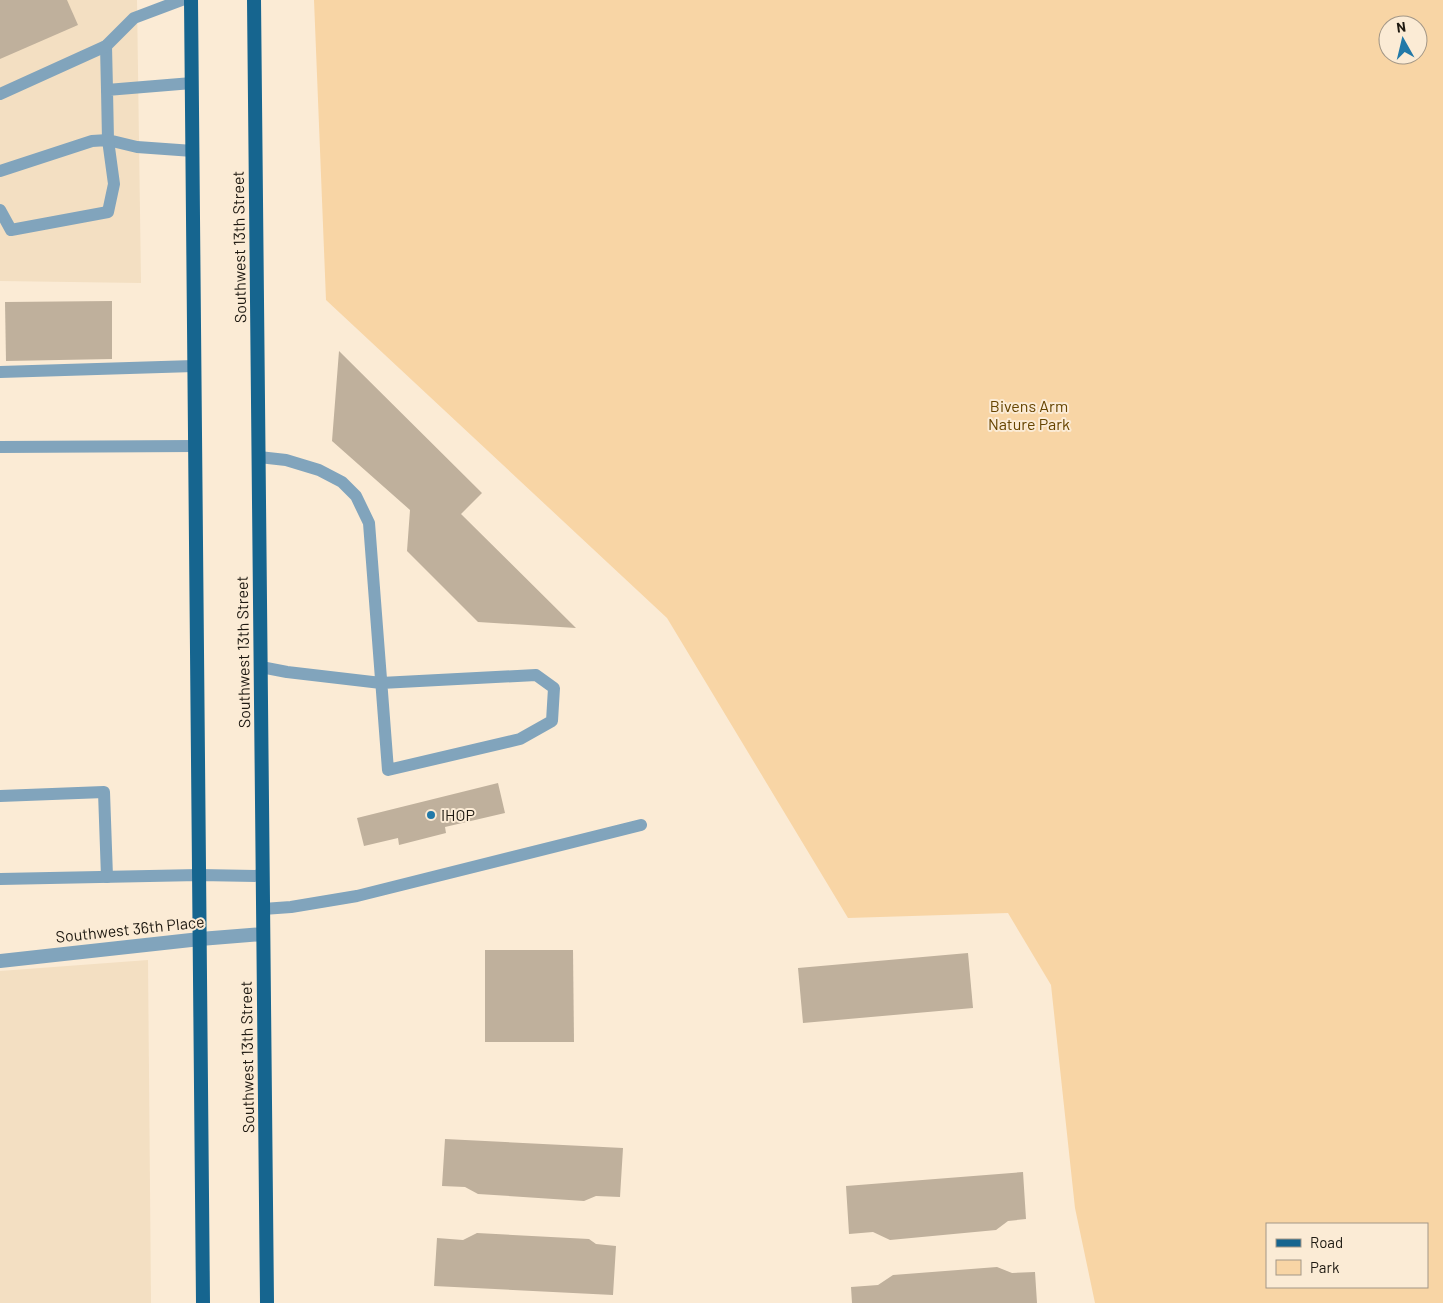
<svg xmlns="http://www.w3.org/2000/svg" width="1443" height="1303" font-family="Barlow,sans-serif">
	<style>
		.built { fill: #f3dfc2 }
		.green { fill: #f8d5a5; fill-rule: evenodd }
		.building { fill: #bfb09c }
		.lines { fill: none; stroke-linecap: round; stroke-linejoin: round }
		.service { stroke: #81a4bc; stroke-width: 12 }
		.minor { stroke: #81a4bc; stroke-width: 14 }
		.primary { stroke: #16658f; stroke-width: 14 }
		.poi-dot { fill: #2279a8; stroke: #fbebd5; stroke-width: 2 }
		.labels { text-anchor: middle; stroke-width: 4; stroke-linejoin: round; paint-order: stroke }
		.street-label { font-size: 16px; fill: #1e1911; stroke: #fbebd5 }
		.park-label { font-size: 16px; fill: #640; stroke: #fbebd5 }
		.poi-label { font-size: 16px; fill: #1e1911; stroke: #fbebd5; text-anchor: start }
	</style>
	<rect width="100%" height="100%" fill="#fbebd5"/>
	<g class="built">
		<polygon points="0,0 137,0 141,283 0,281"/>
		<polygon points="148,960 151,1303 0,1303 0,971"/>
	</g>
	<path class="green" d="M314,0h1129v1303h-348l-20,-95 -24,-223 -43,-72 -160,5 -181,-300 -341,-318zM1388,25h30v30h-30zM1427,1224v63h-160v-63z"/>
	<g class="building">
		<polygon points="0,0 67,0 78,25 0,59"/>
		<polygon points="112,301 112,359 6,361 5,302"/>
		<polygon points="339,351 482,493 461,514 576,628 478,622 407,551 410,510 332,441"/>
		<polygon points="498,783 505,813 445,827 446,833 399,845 398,838 364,846 357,818"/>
		<polygon points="485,950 573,950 574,1042 485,1042"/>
		<polygon points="968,953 973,1008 803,1023 798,968"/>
		<polygon points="445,1139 623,1148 620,1197 596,1196 584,1201 478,1194 465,1187 442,1186"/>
		<polygon points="1023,1172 1026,1219 1008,1221 996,1230 890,1240 873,1232 849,1234 846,1186"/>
		<polygon points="477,1233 589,1239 596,1244 616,1246 613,1295 434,1286 437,1238 463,1240"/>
		<polygon points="997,1267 1012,1273 1035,1272 1037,1303 852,1303 851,1287 878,1285 893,1275"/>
	</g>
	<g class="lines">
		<g class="service">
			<polyline points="106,46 107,90"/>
			<polyline points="192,83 107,90 108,140 137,147 193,151"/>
			<polyline points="0,94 106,46 134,18 182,0"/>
			<polyline points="0,171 92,141 108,140 114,184 108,212 11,230 0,210"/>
			<polyline points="0,372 194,366"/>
			<polyline points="0,447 195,446"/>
			<polyline points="259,457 286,460 319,470 342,482 356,496 369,523 388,770 520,739 552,721 554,688 536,675 381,683 287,672 261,667"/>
			<polyline points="0,796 104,792 107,877"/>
			<polyline points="0,879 199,875 263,876"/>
			<polyline points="263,909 291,907 357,896 641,825"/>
		</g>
		<polyline class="minor" points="0,961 200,939 263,934"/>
		<g class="primary">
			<polyline points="191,0 203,1303"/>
			<polyline points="254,0 267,1303"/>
		</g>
	</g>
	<circle class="poi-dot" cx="431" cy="815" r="5"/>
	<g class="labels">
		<g class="street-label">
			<text transform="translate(239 247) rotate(-91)" y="6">Southwest 13th Street</text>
			<text transform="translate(243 652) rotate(-91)" y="6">Southwest 13th Street</text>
			<text transform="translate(130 929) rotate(-6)" y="6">Southwest 36th Place</text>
			<text transform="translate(247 1057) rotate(-91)" y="6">Southwest 13th Street</text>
		</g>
		<g class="park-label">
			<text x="1029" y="412">Bivens Arm<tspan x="1029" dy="18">Nature Park</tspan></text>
		</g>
		<g class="poi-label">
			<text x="441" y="821">IHOP</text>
		</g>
	</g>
	<rect x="1266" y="1223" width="162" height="65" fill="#fbebd5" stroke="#a39787"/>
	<rect x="1276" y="1239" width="25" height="8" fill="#16658f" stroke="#a39787"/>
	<text x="1310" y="1248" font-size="15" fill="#1e1911">Road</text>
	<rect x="1276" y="1260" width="25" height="15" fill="#f8d5a5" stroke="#a39787"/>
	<text x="1310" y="1273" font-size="15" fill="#1e1911">Park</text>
	<g transform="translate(1403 40) rotate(352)"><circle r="24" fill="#fbebd5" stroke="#a39787"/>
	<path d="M0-4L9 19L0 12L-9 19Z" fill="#2279a8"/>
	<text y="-8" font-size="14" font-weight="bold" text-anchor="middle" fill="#1e1911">N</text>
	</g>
</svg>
